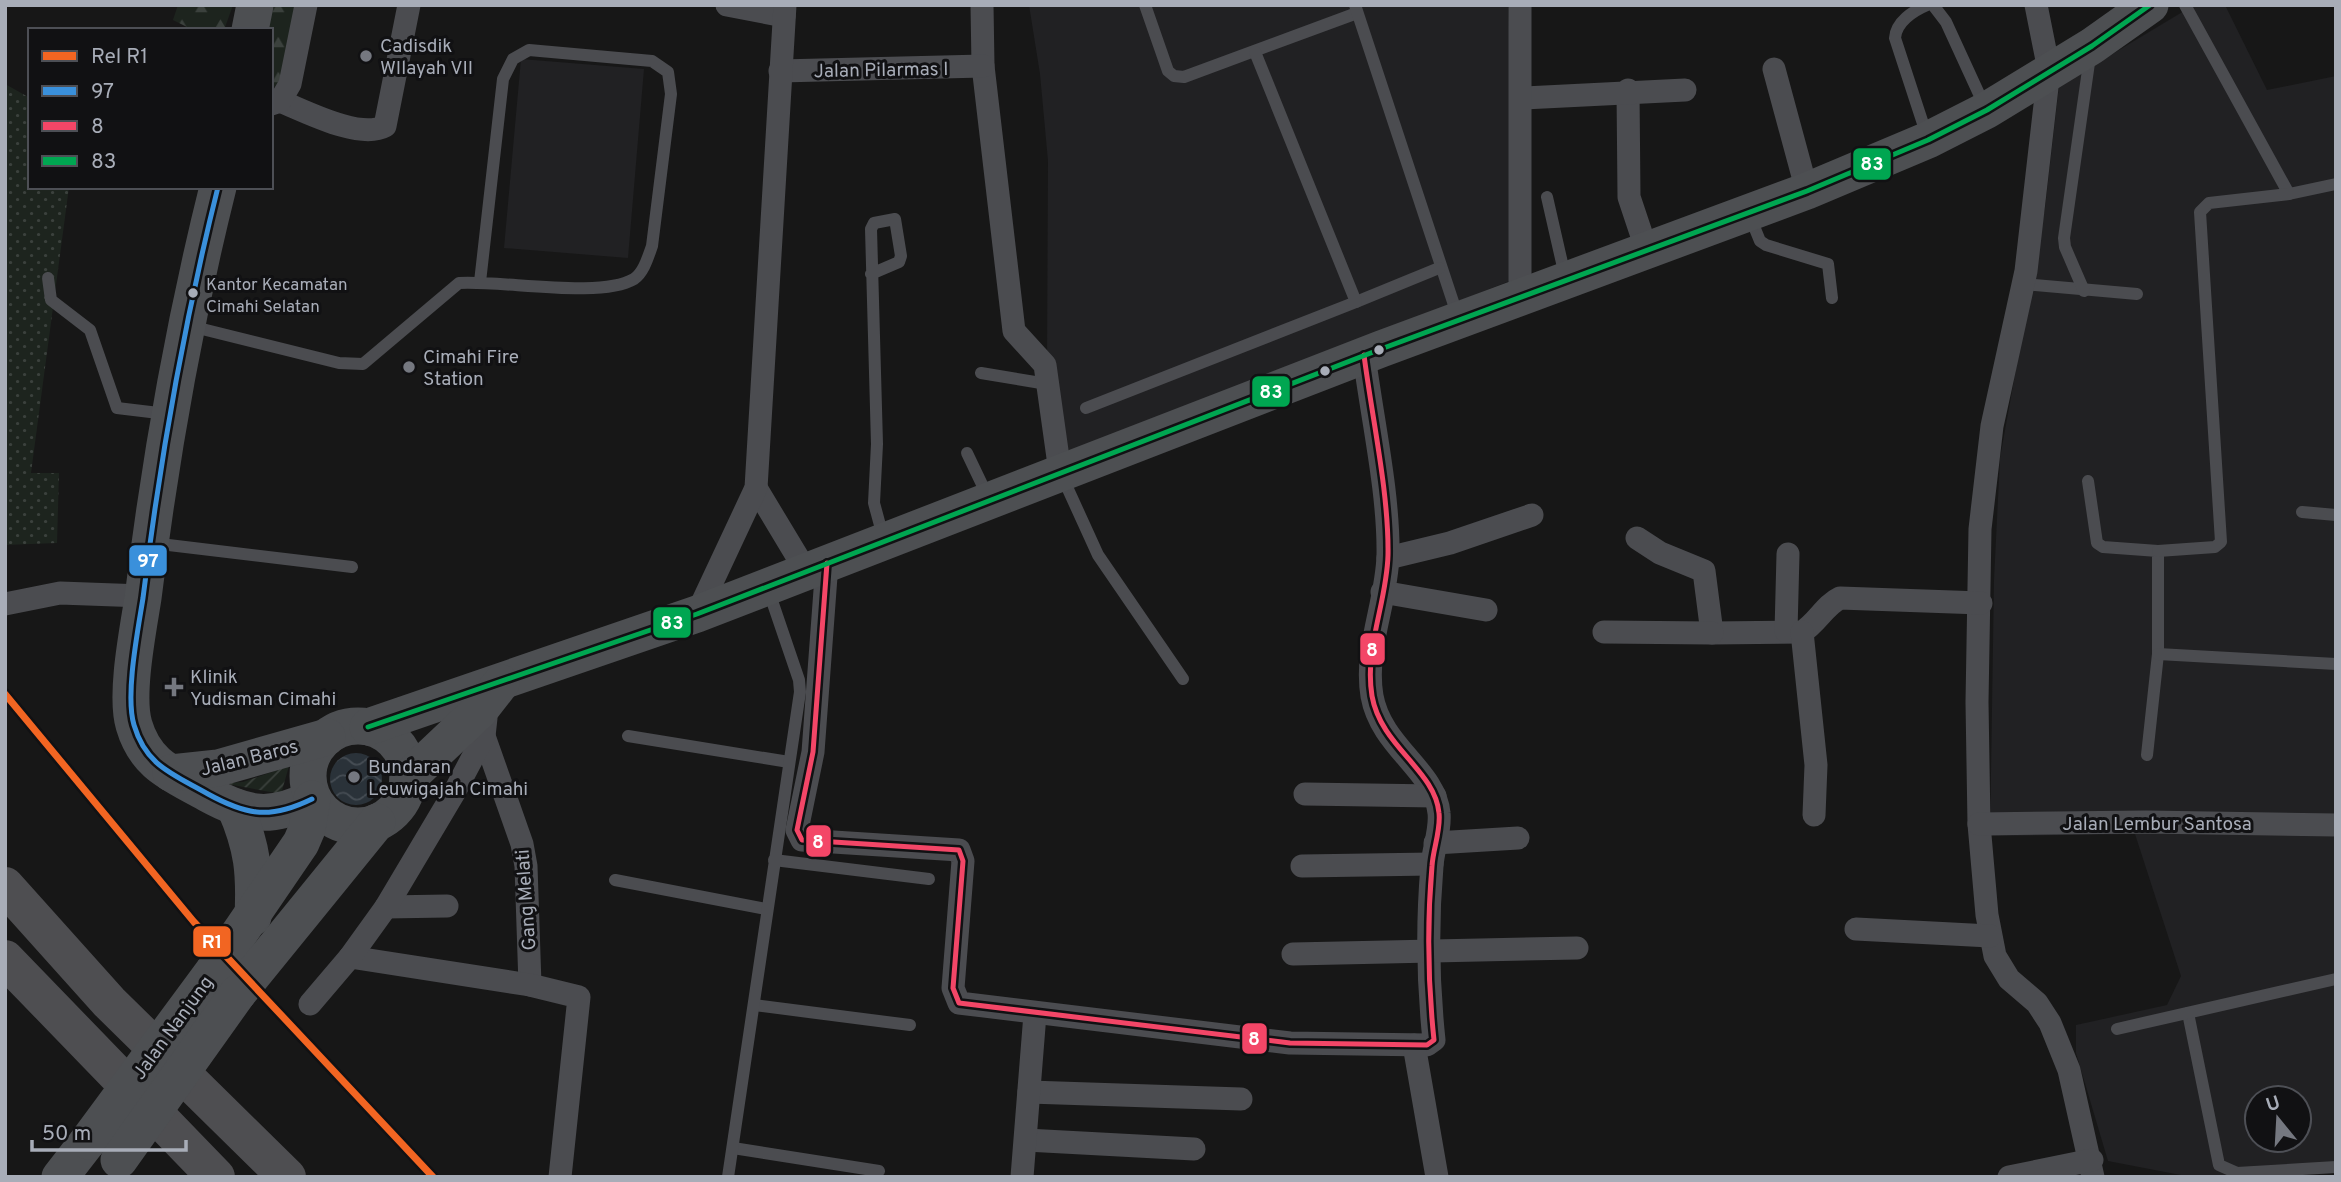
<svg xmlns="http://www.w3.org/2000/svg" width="2341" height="1182" font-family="Overpass,sans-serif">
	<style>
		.built { fill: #212123; fill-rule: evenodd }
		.grass { fill: url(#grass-dots) }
		.forest { fill: url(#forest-firs) }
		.garden { fill: url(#garden-furrows) }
		.water { fill: url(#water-waves) }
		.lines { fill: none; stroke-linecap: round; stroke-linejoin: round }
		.lane { stroke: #4b4c50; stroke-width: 12 }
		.street { stroke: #4b4c50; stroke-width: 23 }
		.primary { stroke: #4d4f52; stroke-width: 37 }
		.highway { stroke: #4e4e51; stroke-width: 38 }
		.primary-bridge { stroke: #4d4f52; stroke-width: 37 }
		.bus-1-casing { stroke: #111113; stroke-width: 10 }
		.bus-2-casing { stroke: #111113; stroke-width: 10 }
		.bus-3-casing { stroke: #111113; stroke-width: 10 }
		.bus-1 { stroke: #3a90db; stroke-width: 5 }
		.bus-2 { stroke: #f34667; stroke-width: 5 }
		.bus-3 { stroke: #00a651; stroke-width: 5 }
		.rail-1-casing { stroke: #111113; stroke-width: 12 }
		.rail-1 { stroke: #f26522; stroke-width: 7 }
		.poi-dot { fill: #757880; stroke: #111113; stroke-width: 2.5 }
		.bus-dot { fill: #a8adb8; stroke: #111113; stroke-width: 2.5 }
		.labels { text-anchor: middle; stroke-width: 6; stroke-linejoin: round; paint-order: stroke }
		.bus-label { font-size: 17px; fill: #a8adb8; stroke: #111113; text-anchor: start }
		.poi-label { font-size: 19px; fill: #a8adb8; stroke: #111113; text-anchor: start }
		.street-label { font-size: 19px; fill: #a8adb8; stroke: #111113 }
		.line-badge { stroke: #111113; stroke-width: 2.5 }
		.badge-label { font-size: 19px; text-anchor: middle; font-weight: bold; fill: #fff }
	</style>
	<defs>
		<pattern id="grass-dots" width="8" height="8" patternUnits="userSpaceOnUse" patternTransform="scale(1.75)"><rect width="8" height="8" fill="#1d241e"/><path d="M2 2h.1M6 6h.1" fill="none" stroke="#3b413d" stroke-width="1.8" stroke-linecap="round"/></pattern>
		<pattern id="forest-firs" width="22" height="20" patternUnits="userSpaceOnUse" patternTransform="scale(1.75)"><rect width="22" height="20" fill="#1d241e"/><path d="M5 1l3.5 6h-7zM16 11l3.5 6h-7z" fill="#3b413d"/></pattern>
		<pattern id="garden-furrows" width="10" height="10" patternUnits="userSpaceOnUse" patternTransform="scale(1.75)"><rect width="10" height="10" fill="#1d241e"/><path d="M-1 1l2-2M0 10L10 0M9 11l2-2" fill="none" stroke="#3b413d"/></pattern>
		<pattern id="water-waves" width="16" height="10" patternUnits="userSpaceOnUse" patternTransform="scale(1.75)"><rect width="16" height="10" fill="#2a3239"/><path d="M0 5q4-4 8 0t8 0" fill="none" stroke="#464d54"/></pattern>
	</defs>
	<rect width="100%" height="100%" fill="#171717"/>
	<g class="built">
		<polygon points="1029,5 1508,5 1520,277 1061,458 1047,365 1048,161 1040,74"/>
		<path d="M2194,5h31l42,85 69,-14v1097l-145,4 -83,-16 -32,-108v-28l91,-20 14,-29 -46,-142 -145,2 4,-256 6,-122 45,-250 14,-122zM2257,1098h42v42h-42z"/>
		<polygon points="521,59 644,69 628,258 504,248"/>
	</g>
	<polygon class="grass" points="5,84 30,98 30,187 69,187 31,473 59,473 57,543 5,545"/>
	<g class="forest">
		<polygon points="178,5 233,5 224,30 193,30 173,20"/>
		<polygon points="265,5 296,5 280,80 271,91 271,30 261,30"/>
	</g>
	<polygon class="garden" points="289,766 281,794 222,783 243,782"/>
	<circle class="water" cx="356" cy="779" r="26"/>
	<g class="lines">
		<g class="lane">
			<polyline points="1145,5 1168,71 1174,76 1184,77 1357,13"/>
			<polyline points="1355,5 1458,317"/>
			<polyline points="1933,5 1946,22 1985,107"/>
			<polyline points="2185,5 2289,194"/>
			<path d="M1927,136l-32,-98c1,-16 18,-27 32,-33"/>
			<polyline points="1547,197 1565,276"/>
			<polyline points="1749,214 1760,241 1766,245 1828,264 1832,298"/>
			<polyline points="871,274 899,262 901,256 895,219 874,223 871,229 877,444 874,503 884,540"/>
			<polyline points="48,278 51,300 90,330 117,408 167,414"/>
			<polyline points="2023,284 2137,294"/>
			<polyline points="2084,291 2065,247 2064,238 2090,56"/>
			<polyline points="1356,302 1439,268"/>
			<path d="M190,326l149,37 24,1 96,-81c43,-3 141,16 175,-4 10,-7 14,-22 18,-33l19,-152 -3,-22 -16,-11 -123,-11 -16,9 -10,20 -23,203"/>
			<polyline points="981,373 1047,384"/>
			<polyline points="1086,408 1356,302 1255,52"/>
			<polyline points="967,453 988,497"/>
			<polyline points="1062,476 1098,555 1183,679"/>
			<polyline points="2088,481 2097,543 2103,547 2158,551 2158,654 2147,755"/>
			<polyline points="2302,512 2336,515"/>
			<polyline points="152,543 352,567"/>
			<polyline points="2158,551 2215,547 2221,542 2200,212 2209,203 2289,194 2336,184"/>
			<polyline points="2158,654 2336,664"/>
			<polyline points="628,736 789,762"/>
			<polyline points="774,860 929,879"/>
			<polyline points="615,880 766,909"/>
			<polyline points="754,1005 910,1025"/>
			<polyline points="2188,1013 2219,1165 2237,1173 2336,1167"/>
			<polyline points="2117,1029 2336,979"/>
			<polyline points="733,1148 879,1171"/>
			<polyline points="728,1177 800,692 799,680 768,589"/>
		</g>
		<g class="street">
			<polyline points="727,5 784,16"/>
			<polyline points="982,5 983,66 1014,331 1045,365 1060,472"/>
			<polyline points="2036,5 2049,70 2026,271 1992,426 1980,529 1977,702 1979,824 1987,915 1995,956 2009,979 2037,1003 2050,1023 2069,1070 2093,1177"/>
			<polyline points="1774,69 1807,191"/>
			<polyline points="780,71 983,66"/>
			<polyline points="1628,90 1629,197 1647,251"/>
			<polyline points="1522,98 1685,90"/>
			<path d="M280,101c25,10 80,39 105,25l24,-121"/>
			<polyline points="271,104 280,101 290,84 306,5"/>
			<polyline points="1520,297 1520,5"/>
			<polyline points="756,488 806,571"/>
			<path d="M1637,538l23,15 44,18 8,62 90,-1c15,-9 23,-27 38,-34l141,5"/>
			<polyline points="1388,558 1450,543 1532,515"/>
			<path d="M827,563l-14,189 -16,78 5,10 157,10 4,11 -10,127 6,15 331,40 137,2 7,-5c-6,-57 -7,-117 -2,-174 1,-17 9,-36 7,-53 -4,-43 -58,-66 -67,-117 -8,-48 15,-94 16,-141 1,-62 -16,-137 -24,-200"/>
			<polyline points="1382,592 1486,610"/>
			<polyline points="5,604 60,593 143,596"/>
			<polyline points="697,614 756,488 785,5"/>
			<polyline points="1786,631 1788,554"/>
			<polyline points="1604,632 1712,633"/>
			<polyline points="1802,632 1816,765 1814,815"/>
			<polyline points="484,736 522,844 526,866 530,985"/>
			<polyline points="1305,794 1435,796"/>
			<polyline points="1979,824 2146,822 2336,825"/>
			<polyline points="1435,843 1518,838"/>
			<polyline points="1302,866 1432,864"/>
			<polyline points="386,907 447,906"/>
			<polyline points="1856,929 1990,936"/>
			<polyline points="1293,954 1577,948"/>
			<polyline points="350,957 530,985 579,997 560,1177"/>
			<polyline points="310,1004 350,957 386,907 455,791 484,736 486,718 480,710"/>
			<polyline points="1414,1045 1437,1177"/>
			<polyline points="1029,1092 1241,1099"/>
			<polyline points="1026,1140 1194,1149"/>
			<polyline points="1022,1177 1035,1014"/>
			<polyline points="2009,1177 2092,1160"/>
		</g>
		<g class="primary">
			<polyline points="250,30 255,5"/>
			<path d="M218,187c-34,136 -58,272 -75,411 -5,32 -18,97 -9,127 12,41 39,49 74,69 40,22 63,25 104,5"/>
			<circle cx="358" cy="776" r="50"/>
			<polyline points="368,727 697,614 1381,349 1807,191 1928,140 1987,110 2092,46 2150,5"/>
			<polyline points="171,773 218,768 327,737"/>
			<polyline points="408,778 480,710 501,683"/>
			<path d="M235,807c18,41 20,66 18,110"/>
			<polyline points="215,969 301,843 307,829 312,799"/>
			<polyline points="238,993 377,822"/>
			<polyline points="60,1177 88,1141"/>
		</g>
		<g class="highway">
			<polyline points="5,886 109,1002 287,1177"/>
			<polyline points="5,959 216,1177"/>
		</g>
		<g class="primary-bridge">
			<polyline points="88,1141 215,969"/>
			<polyline points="119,1160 238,993"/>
		</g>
		<g class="bus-1-casing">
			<path id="bus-1" d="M218,187c-34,136 -58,272 -75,411 -5,32 -18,97 -9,127 12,41 39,49 74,69 40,22 63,25 104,5"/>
		</g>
		<g class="bus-2-casing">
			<path id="bus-2" d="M827,563l-14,189 -16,78 5,10 157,10 4,11 -10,127 6,15 331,40 137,2 7,-5c-6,-57 -7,-117 -2,-174 1,-17 9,-36 7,-53 -4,-43 -58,-66 -67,-117 -8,-48 15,-94 16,-141 1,-62 -16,-137 -24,-200"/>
		</g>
		<g class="bus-3-casing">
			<polyline id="bus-3" points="368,727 697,614 1381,349 1807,191 1928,140 1987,110 2092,46 2150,5"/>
		</g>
		<use href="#bus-1" class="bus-1"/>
		<use href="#bus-2" class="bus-2"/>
		<use href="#bus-3" class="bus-3"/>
		<g class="rail-1-casing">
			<polyline id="rail-1" points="5,694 194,922 433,1177"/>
		</g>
		<use href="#rail-1" class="rail-1"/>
	</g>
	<g class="poi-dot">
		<circle cx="366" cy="56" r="7"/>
		<circle cx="409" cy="367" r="7"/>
		<path d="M170.5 676.5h7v7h7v7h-7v7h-7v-7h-7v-7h7z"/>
		<circle cx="354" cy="777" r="7"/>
	</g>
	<g class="bus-dot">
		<circle cx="193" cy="293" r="6"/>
		<circle cx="1379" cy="350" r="6"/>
		<circle cx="1325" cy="371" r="6"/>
	</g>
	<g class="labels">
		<g class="bus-label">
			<text x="206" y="290">Kantor Kecamatan<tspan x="206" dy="22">Cimahi Selatan</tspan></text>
		</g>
		<g class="poi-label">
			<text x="380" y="52">Cadisdik<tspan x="380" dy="22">WIlayah VII</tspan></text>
			<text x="423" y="363">Cimahi Fire<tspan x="423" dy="22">Station</tspan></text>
			<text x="190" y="683">Klinik<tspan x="190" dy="22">Yudisman Cimahi</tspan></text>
			<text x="368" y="773">Bundaran<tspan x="368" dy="22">Leuwigajah Cimahi</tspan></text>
		</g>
		<g class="street-label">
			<text transform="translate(881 69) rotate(-1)" y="7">Jalan Pilarmas I</text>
			<text transform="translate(249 757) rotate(-14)" y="7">Jalan Baros</text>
			<text x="2157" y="830">Jalan Lembur Santosa</text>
			<text transform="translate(525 900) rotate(-94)" y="7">Gang Melati</text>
			<text transform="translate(172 1027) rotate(-54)" y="7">Jalan Nanjung</text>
		</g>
	</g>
	<g class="line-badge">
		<rect x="1852" y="147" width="40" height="34" rx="7" fill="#00a651"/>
		<rect x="1251" y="375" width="40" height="33" rx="7" fill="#00a651"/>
		<rect x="128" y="544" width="40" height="33" rx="7" fill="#3a90db"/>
		<rect x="652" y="606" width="40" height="33" rx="7" fill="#00a651"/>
		<rect x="1359" y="632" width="27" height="34" rx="7" fill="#f34667"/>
		<rect x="805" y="824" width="27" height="34" rx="7" fill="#f34667"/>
		<rect x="192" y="925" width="40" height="33" rx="7" fill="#f26522"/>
		<rect x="1241" y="1022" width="27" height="33" rx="7" fill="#f34667"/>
	</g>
	<g class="badge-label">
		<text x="1872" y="170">83</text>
		<text x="1271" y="398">83</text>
		<text x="148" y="567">97</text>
		<text x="672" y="629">83</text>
		<text x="1372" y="656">8</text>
		<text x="818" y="848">8</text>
		<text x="212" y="948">R1</text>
		<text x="1254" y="1045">8</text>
	</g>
	<rect width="2341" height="1182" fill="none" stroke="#a8adb8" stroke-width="14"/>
	<rect x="28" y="28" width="245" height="161" fill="#111113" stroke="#4d4f55" stroke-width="2"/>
	<rect x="42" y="51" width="35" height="10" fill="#f26522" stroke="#4d4f55" stroke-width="2"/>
	<text x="91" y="63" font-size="21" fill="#a8adb8">Rel R1</text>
	<rect x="42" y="86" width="35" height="10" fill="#3a90db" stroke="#4d4f55" stroke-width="2"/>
	<text x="91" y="98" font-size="21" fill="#a8adb8">97</text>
	<rect x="42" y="121" width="35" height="10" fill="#f34667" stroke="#4d4f55" stroke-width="2"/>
	<text x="91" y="133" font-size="21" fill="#a8adb8">8</text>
	<rect x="42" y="156" width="35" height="10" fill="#00a651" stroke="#4d4f55" stroke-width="2"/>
	<text x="91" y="168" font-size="21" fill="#a8adb8">83</text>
	<g transform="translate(2278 1119) rotate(342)"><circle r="33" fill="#111113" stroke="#4d4f55" stroke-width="2"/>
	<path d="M0-5L12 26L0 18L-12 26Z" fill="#757880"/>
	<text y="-10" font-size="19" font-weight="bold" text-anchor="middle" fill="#a8adb8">U</text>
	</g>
	<path d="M32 1140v10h154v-10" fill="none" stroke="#a8adb8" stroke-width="3.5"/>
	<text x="42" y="1140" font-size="21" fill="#a8adb8" stroke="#111113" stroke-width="5" paint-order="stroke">50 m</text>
</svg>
